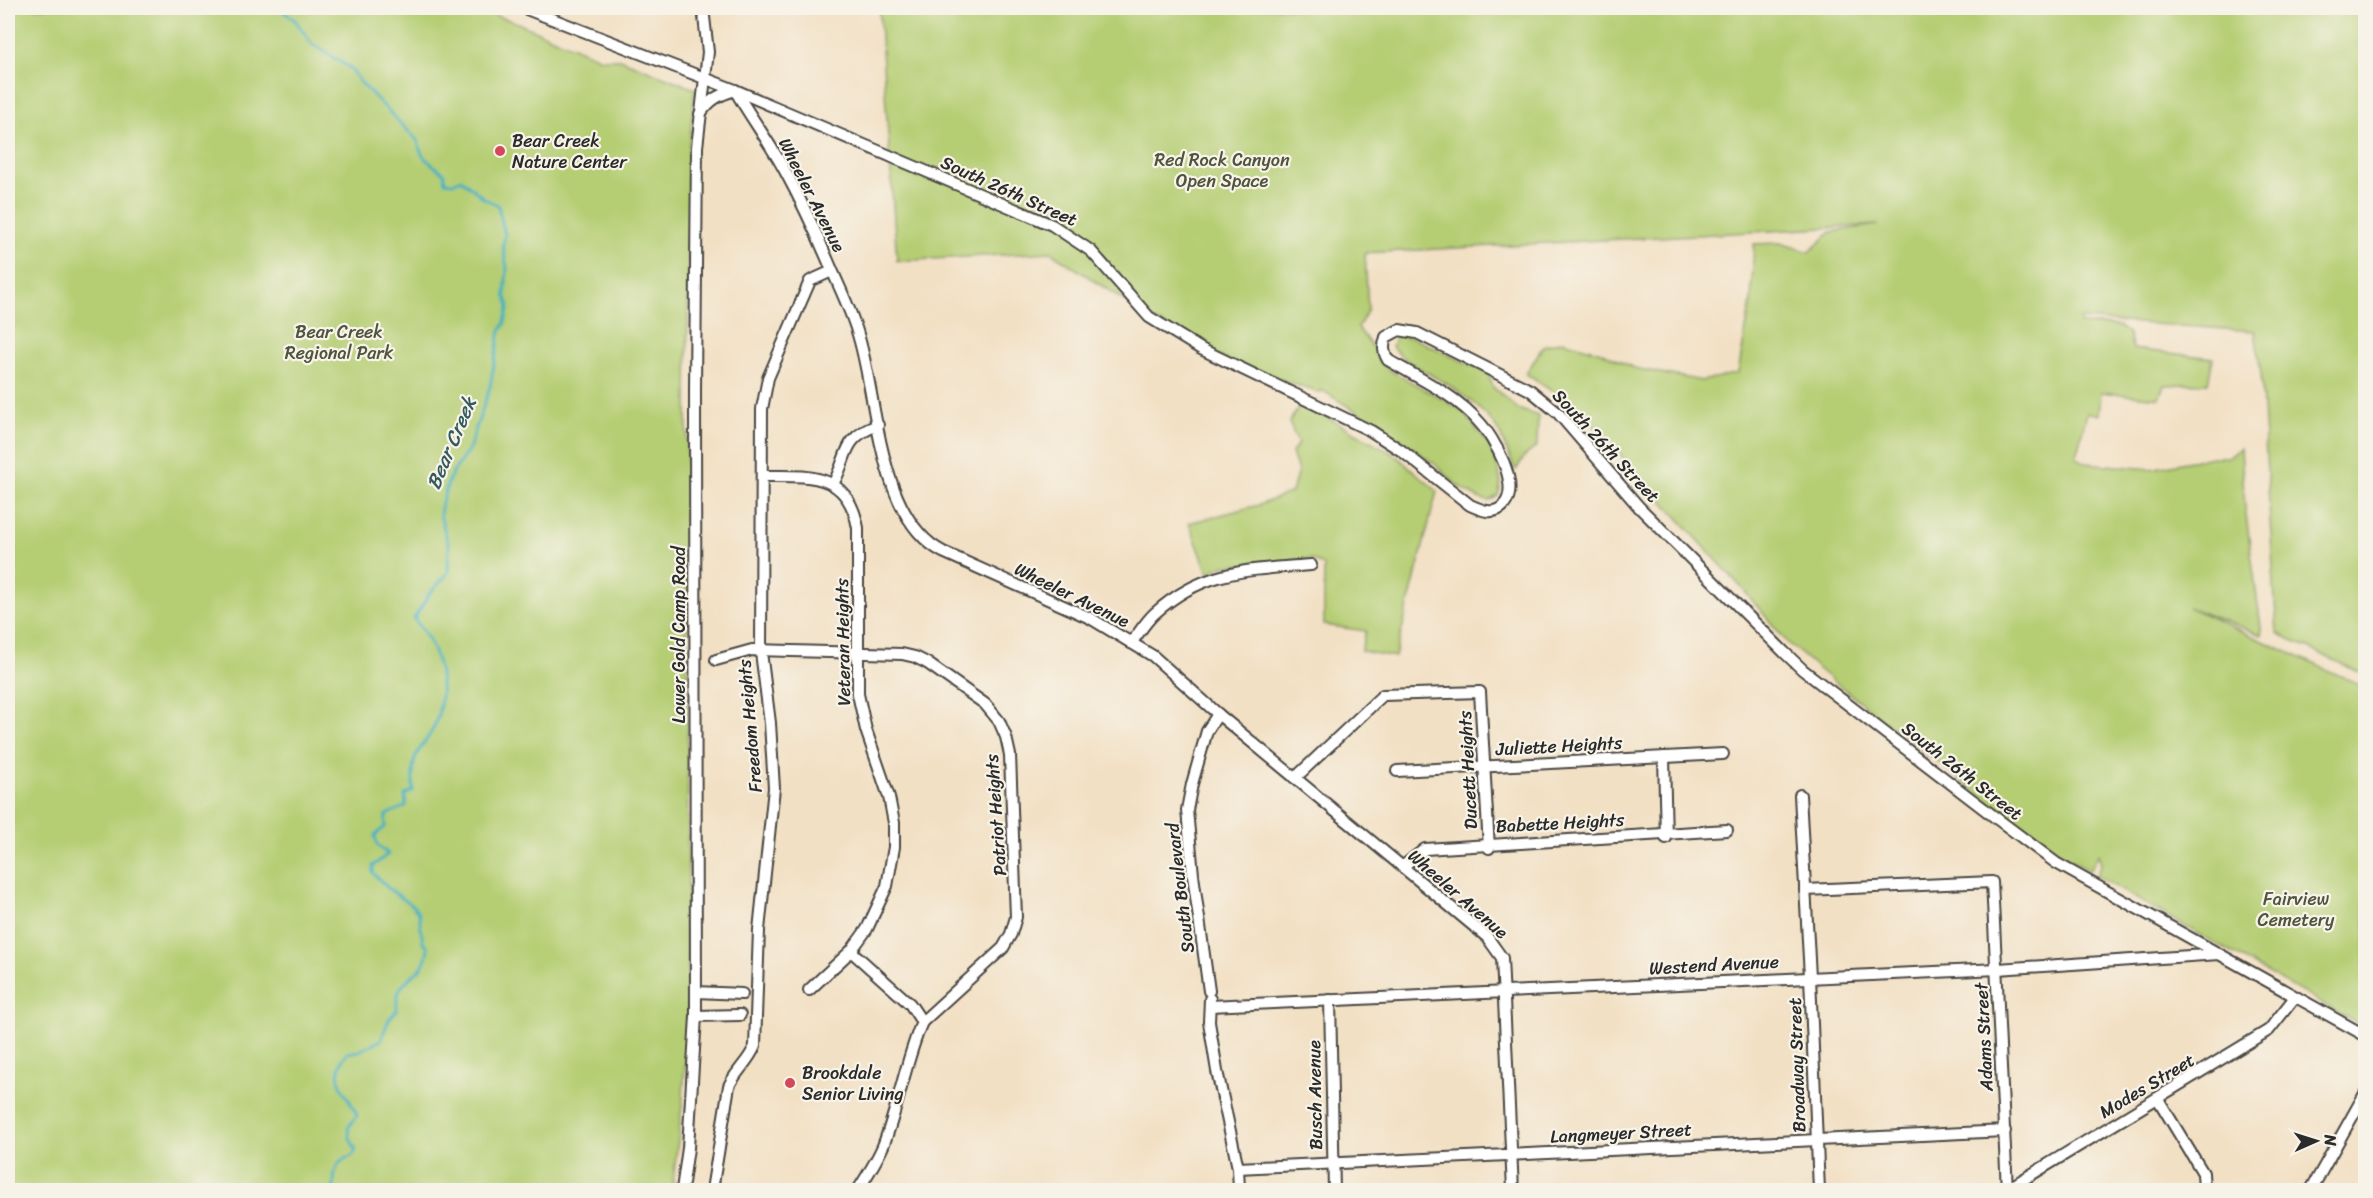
<svg xmlns="http://www.w3.org/2000/svg" width="2373" height="1198" font-family="Sriracha,sans-serif">
	<style>
		.green { fill: #b5ce73; stroke: #707c4f; stroke-width: 1.5 }
		.lines { fill: none; stroke-linecap: round; stroke-linejoin: round }
		.stream { stroke: #42b0c0; stroke-width: 3 }
		.minor-casing { stroke: #494642; stroke-width: 14 }
		.minor { stroke: #fff; stroke-width: 10 }
		.poi-dot { fill: #d1495b; stroke: #f7f3e8; stroke-width: 2 }
		.labels { text-anchor: middle; stroke-width: 4.5; stroke-linejoin: round; paint-order: stroke }
		.poi-label { font-size: 18px; fill: #2b2b2b; stroke: #f7f3e8; text-anchor: start }
		.park-label { font-size: 18px; fill: #4e543d; stroke: #f7f3e8 }
		.street-label { font-size: 18px; fill: #2b2b2b; stroke: #f7f3e8 }
		.water-label { font-size: 20px; font-style: italic; fill: #335a5f; stroke: #f7f3e8 }
	</style>
	<rect width="100%" height="100%" fill="#f7f3e8"/>
	<filter id="ink" filterUnits="userSpaceOnUse"><feTurbulence type="fractalNoise" baseFrequency=".0167" numOctaves="2"/><feDisplacementMap in="SourceGraphic" scale="12" xChannelSelector="R" yChannelSelector="G"/><feConvolveMatrix kernelMatrix="1 2 1 2 8 2 1 2 1" color-interpolation-filters="sRGB"/></filter>
	<filter id="wash" filterUnits="userSpaceOnUse"><feTurbulence type="fractalNoise" baseFrequency=".008" numOctaves="4" result="noise"/><feDisplacementMap in="SourceGraphic" scale="24" xChannelSelector="R" yChannelSelector="G"/><feGaussianBlur stdDeviation="1.35" result="paint"/><feColorMatrix in="noise" values="0 0 0 0 0 0 0 0 0 0 0 0 0 0 0 0 0 1.4 0 .05"/><feComposite in="paint" operator="in"/></filter>
	<g filter="url(#wash)">
		<rect width="100%" height="100%" fill="#f2e0c4"/>
		<g class="green">
			<polygon points="8,8 471,8 513,21 601,59 620,59 695,89 689,146 687,416 688,1013 683,1098 672,1190 8,1190"/>
			<polygon points="879,8 2365,8 2365,675 2277,633 2261,374 2255,331 2080,319 2081,324 2118,326 2129,334 2133,349 2213,358 2208,383 2164,385 2159,398 2101,392 2099,415 2087,413 2076,456 2085,463 2151,469 2212,457 2228,457 2241,448 2245,508 2262,635 2188,607 2365,687 2365,1028 2096,876 2101,865 2099,854 2089,871 2026,831 1822,672 1787,642 1741,587 1596,428 1564,399 1526,374 1543,346 1563,341 1601,352 1634,368 1702,381 1738,373 1751,302 1754,244 1780,243 1809,252 1831,232 1878,225 1365,253 1368,309 1358,328 1373,348 1380,362 1391,371 1462,410 1491,448 1498,467 1501,483 1498,496 1489,501 1478,498 1458,486 1436,465 1405,442 1322,390 1320,393 1232,363 1149,317 1051,252 897,261"/>
			<path d="M1396,335l17,3 75,35 5,14 25,22 20,7 -1,30 -13,11 -8,13c-6,-11 -10,-22 -15,-34 -9,-18 -28,-34 -45,-46 -17,-13 -54,-27 -64,-44z"/>
			<polygon points="1302,403 1394,454 1437,491 1395,657 1361,651 1366,631 1324,625 1324,566 1310,559 1258,564 1225,565 1208,573 1189,523 1259,505 1292,492 1298,471 1292,453 1298,443 1289,422"/>
		</g>
		<g class="lines">
			<path class="stream" d="M279,8l16,12 17,24 38,24 11,15 57,58c2,18 13,22 26,32l1,9 8,1 8,-4 24,20 13,6 7,30 -2,10 4,24 -2,26 4,11 -5,19 -4,6 -10,56 -21,62 -19,28 -8,25 -2,13 9,31 -1,27 -19,21 -15,25c26,30 35,71 20,108 -5,11 -15,21 -19,31 -3,10 -2,22 -2,33l-8,4 1,11 -20,9 -1,12 -10,8 2,10 11,9 -15,12v7l16,16 24,17 6,8 4,29 5,4c-2,29 -19,24 -29,44 -3,6 -2,13 -2,19l-8,9 -8,21 -22,11 -12,2c-20,26 0,38 10,62l-9,13 2,10 6,12c-3,7 -5,6 -11,9 -12,6 -11,21 -11,31"/>
		</g>
	</g>
	<g filter="url(#ink)">
		<g class="lines">
			<g class="minor-casing">
				<g id="minor">
					<path d="M524,8l211,82 317,135 39,26 58,66 52,32 170,82 31,20 68,54c11,5 24,11 34,0 17,-20 -10,-67 -25,-83 -23,-27 -61,-44 -91,-62 -5,-8 -5,-14 -2,-23l13,-7 18,3 113,57 28,23 81,94 145,145 19,18 189,145 64,48 310,173"/>
					<path d="M700,114c10,-15 19,-19 35,-24 16,28 35,53 50,81 18,33 33,66 47,99 10,23 21,45 27,68 19,64 19,180 84,214l147,66 63,38 65,58 269,223 15,21 11,232"/>
					<path d="M762,476c47,0 86,-5 96,52v166l8,36 23,67 5,26v24l-7,39 -20,43 -16,22 -42,39"/>
					<path d="M833,484c16,-28 8,-46 45,-59"/>
					<path d="M1131,643c8,-10 15,-22 24,-30 49,-44 94,-43 156,-48"/>
					<polyline points="716,660 752,650 902,654 915,657 927,663 985,704 999,721 1006,737 1010,755 1016,917 1011,934 1003,948 922,1022"/>
					<polyline points="1664,757 1666,838"/>
					<polyline points="1397,771 1723,754"/>
					<polyline points="1295,778 1383,695 1480,692 1489,848"/>
					<polyline points="1800,795 1810,977 1819,1190"/>
					<polyline points="1402,867 1425,849 1727,830"/>
					<polyline points="1805,890 1992,882 2007,1190"/>
					<path d="M851,951l59,53 12,18c-17,40 -23,83 -39,124 -7,16 -16,30 -25,44"/>
					<polyline points="1209,991 1193,875 1187,810 1192,784 1207,731 1218,714"/>
					<polyline points="696,992 742,994"/>
					<polyline points="1210,999 1209,1022 1217,1071 1238,1168 1239,1190"/>
					<polyline points="1330,1000 1334,1190"/>
					<polyline points="1210,1006 1998,969 2219,954"/>
					<polyline points="696,1016 740,1015"/>
					<polyline points="2158,1099 2203,1173 2204,1190"/>
					<polyline points="1238,1168 2005,1131"/>
					<polyline points="682,1190 688,1148 696,1016 695,391 697,147 708,52 703,8"/>
					<path d="M712,1190l17,-104c7,-15 20,-25 26,-40l4,-116 15,-142 -4,-65 -9,-71 1,-243 6,-31 42,-97 22,-10"/>
					<polyline points="2006,1190 2269,1030 2295,997"/>
					<polyline points="2311,1190 2366,1092"/>
				</g>
			</g>
			<use href="#minor" class="minor"/>
		</g>
	</g>
	<g class="poi-dot">
		<circle cx="500" cy="151" r="6"/>
		<circle cx="790" cy="1083" r="6"/>
	</g>
	<g class="labels">
		<g class="poi-label">
			<text x="512" y="147">Bear Creek<tspan x="512" dy="21">Nature Center</tspan></text>
			<text x="802" y="1079">Brookdale<tspan x="802" dy="21">Senior Living</tspan></text>
		</g>
		<g class="park-label">
			<text x="1222" y="166">Red Rock Canyon<tspan x="1222" dy="21">Open Space</tspan></text>
			<text x="339" y="338">Bear Creek<tspan x="339" dy="21">Regional Park</tspan></text>
			<text x="2296" y="905">Fairview<tspan x="2296" dy="21">Cemetery</tspan></text>
		</g>
		<g class="street-label">
			<text transform="translate(1009 191) rotate(24)" y="6">South 26th Street</text>
			<text transform="translate(812 195) rotate(63)" y="6">Wheeler Avenue</text>
			<text transform="translate(1606 446) rotate(47)" y="6">South 26th Street</text>
			<text transform="translate(1072 595) rotate(26)" y="6">Wheeler Avenue</text>
			<text transform="translate(679 635) rotate(-90)" y="6">Lower Gold Camp Road</text>
			<text transform="translate(843 642) rotate(-91)" y="6">Veteran Heights</text>
			<text transform="translate(750 726) rotate(-95)" y="6">Freedom Heights</text>
			<text transform="translate(1559 746) rotate(-3)" y="6">Juliette Heights</text>
			<text transform="translate(1468 770) rotate(-93)" y="6">Ducett Heights</text>
			<text transform="translate(1962 771) rotate(38)" y="6">South 26th Street</text>
			<text transform="translate(996 815) rotate(-94)" y="6">Patriot Heights</text>
			<text transform="translate(1560 823) rotate(-3)" y="6">Babette Heights</text>
			<text transform="translate(1180 888) rotate(-97)" y="6">South Boulevard</text>
			<text transform="translate(1458 894) rotate(41)" y="6">Wheeler Avenue</text>
			<text transform="translate(1714 965) rotate(-3)" y="6">Westend Avenue</text>
			<text transform="translate(1984 1037) rotate(-93)" y="6">Adams Street</text>
			<text transform="translate(1797 1065) rotate(-92)" y="6">Broadway Street</text>
			<text transform="translate(2147 1086) rotate(-31)" y="6">Modes Street</text>
			<text transform="translate(1315 1095) rotate(-91)" y="6">Busch Avenue</text>
			<text transform="translate(1621 1133) rotate(-3)" y="6">Langmeyer Street</text>
		</g>
		<g class="water-label">
			<text transform="translate(451 443) rotate(-67)" y="7">Bear Creek</text>
		</g>
	</g>
	<rect width="2373" height="1198" fill="none" stroke="#f7f3e8" stroke-width="30"/>
	<g transform="translate(2316 1141) rotate(87)" stroke="#f7f3e8" stroke-width="4.5" paint-order="stroke">
	<path d="M0-4.5L10 22L0 15L-10 22Z" fill="#2b2b2b"/>
	<text y="-9" font-size="16" font-weight="bold" text-anchor="middle" fill="#2b2b2b">N</text>
	</g>
</svg>
